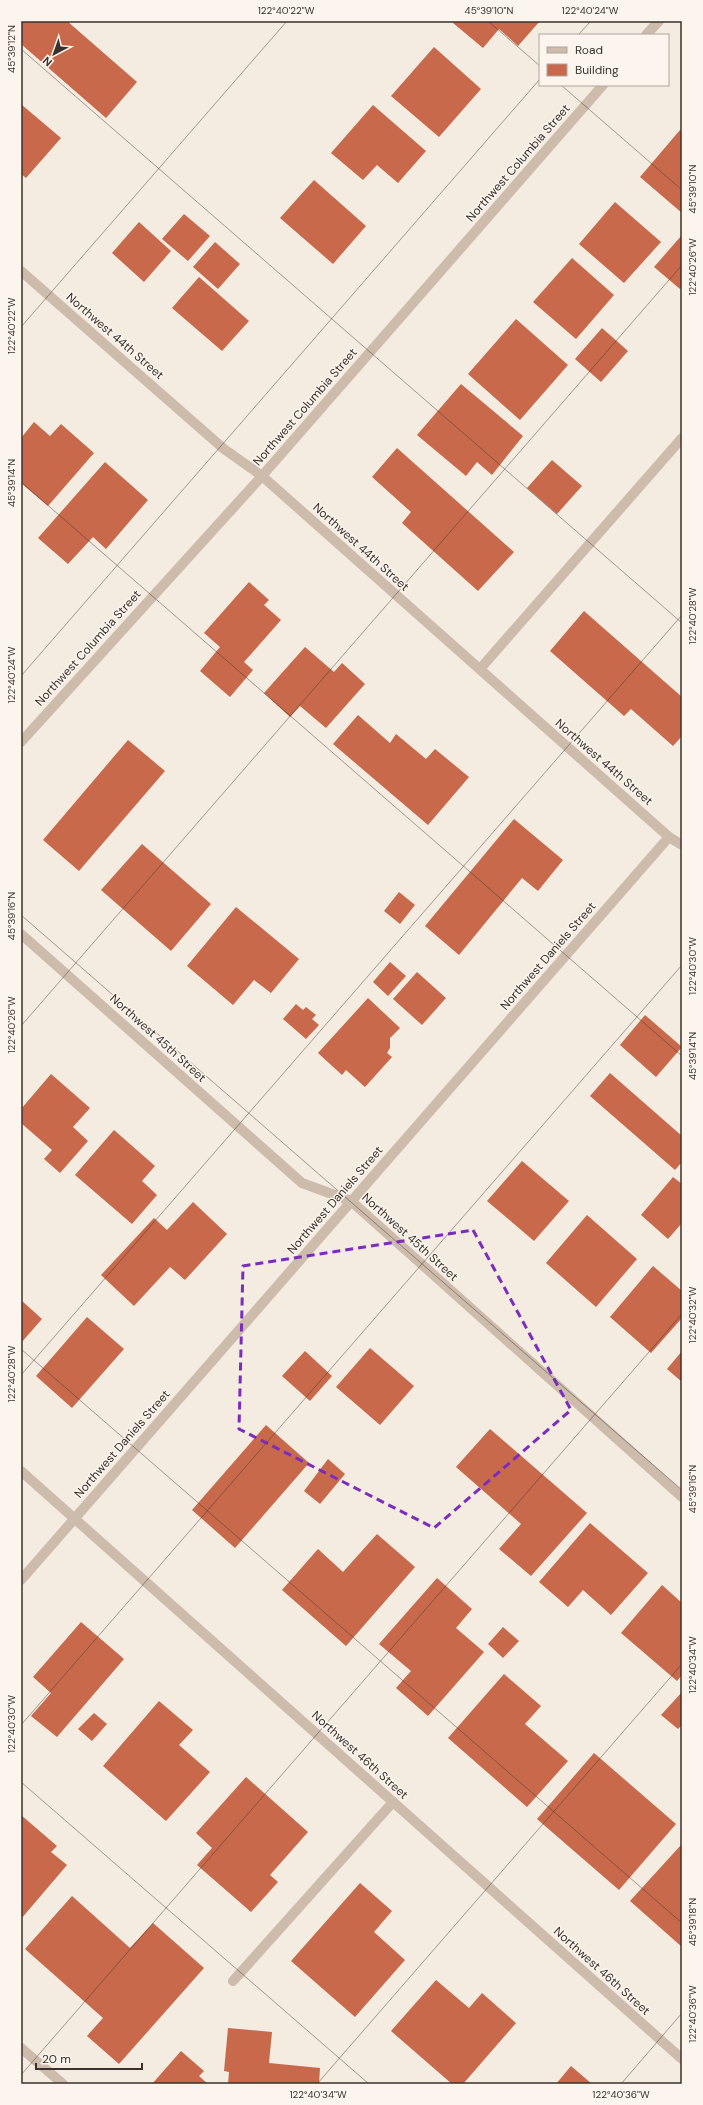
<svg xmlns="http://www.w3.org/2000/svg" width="703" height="2105" font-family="'DM Sans',sans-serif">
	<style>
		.building { fill: #c8694b }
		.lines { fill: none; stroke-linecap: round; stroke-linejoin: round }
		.lane { stroke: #cdbbac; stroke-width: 10 }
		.street { stroke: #cdbbac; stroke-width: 10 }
		.marked { fill: none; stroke: #7b2cbf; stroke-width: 3; stroke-dasharray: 8 5; stroke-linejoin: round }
		.ticks { fill: none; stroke: #3b302b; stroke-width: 1; stroke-opacity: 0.45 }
		.labels { text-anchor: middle; stroke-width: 3; stroke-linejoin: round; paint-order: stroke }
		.street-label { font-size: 12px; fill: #3b302b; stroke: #fbf5ee }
		.neatline { fill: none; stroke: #3b302b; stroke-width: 1.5 }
		.ticks-label { font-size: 10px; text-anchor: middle; fill: #3b302b }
	</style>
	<rect width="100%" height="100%" fill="#f4ebe1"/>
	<g class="building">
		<polygon points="21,21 67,21 137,82 106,118 21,44"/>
		<polygon points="455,21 540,21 518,46 499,29 483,48 453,23"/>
		<polygon points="434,47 481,89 439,137 391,96"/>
		<polygon points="22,105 61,138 26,178 21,174"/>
		<polygon points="373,105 426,151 398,183 377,165 363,180 331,153"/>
		<polygon points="680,130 682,132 682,213 640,177"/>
		<polygon points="314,180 366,226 333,264 280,218"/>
		<polygon points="615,202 661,242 624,283 579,244"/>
		<polygon points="184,214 210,236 188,261 162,239"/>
		<polygon points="139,222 171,251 144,282 112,253"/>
		<polygon points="682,235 682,287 680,289 654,267"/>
		<polygon points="215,242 240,264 218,289 193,267"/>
		<polygon points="572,258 614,295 576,339 533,302"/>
		<polygon points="199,277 249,321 222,351 172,308"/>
		<polygon points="516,319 568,365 520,420 468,374"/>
		<polygon points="602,328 628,351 601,382 575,359"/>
		<polygon points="461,384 523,436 492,475 477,462 466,476 417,435"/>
		<polygon points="34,422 50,436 61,424 94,453 48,506 21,483 21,438"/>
		<polygon points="397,448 514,552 478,591 402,523 411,512 372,477"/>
		<polygon points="552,460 582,486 557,514 527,488"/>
		<polygon points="105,462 148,500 106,549 93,537 68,564 38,538"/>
		<polygon points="249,582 269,600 264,605 281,620 244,662 253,670 230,697 200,671 220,647 204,633"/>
		<polygon points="584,611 682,697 682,736 673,746 631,709 624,716 550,651"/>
		<polygon points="305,647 334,672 342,663 365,684 326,728 300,706 290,717 264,693"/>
		<polygon points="358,715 390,743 396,734 426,759 435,749 469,777 428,825 333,744"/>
		<polygon points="128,740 165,771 79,871 43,840"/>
		<polygon points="514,819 563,860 538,891 522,878 459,955 425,926"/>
		<polygon points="142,844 211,904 171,951 101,890"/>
		<polygon points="399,892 415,905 400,924 384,911"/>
		<polygon points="236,907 299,959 271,993 254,980 233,1005 187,966"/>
		<polygon points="390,962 406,976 388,996 373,982"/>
		<polygon points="417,972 446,998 422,1025 393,999"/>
		<polygon points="368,998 400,1028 390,1038 390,1048 387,1053 392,1057 365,1087 346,1070 342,1075 318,1053"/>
		<polygon points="296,1004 303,1010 306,1007 316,1015 312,1019 319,1025 306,1039 283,1019"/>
		<polygon points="645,1015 682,1047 656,1077 620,1045"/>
		<polygon points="610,1073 682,1136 682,1162 675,1170 590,1096"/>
		<polygon points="51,1074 90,1108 73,1127 88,1141 60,1173 44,1159 52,1150 21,1123 21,1109"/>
		<polygon points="114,1130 155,1166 142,1181 157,1195 132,1224 75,1175"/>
		<polygon points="522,1161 569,1201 534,1241 487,1201"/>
		<polygon points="673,1177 682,1184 682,1223 668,1239 641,1215"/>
		<polygon points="193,1202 227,1234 185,1280 170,1267 134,1306 101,1275 154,1218 167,1230"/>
		<polygon points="587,1215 637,1259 596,1307 546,1263"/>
		<polygon points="653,1266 682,1291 682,1318 651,1353 610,1317"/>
		<polygon points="21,1300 42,1319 21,1343"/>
		<polygon points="87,1317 124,1349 72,1408 36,1376"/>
		<polygon points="370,1348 414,1386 380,1425 336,1387"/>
		<polygon points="305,1351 332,1376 310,1401 282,1376"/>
		<polygon points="682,1351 682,1382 667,1369"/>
		<polygon points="266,1425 309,1463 235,1548 192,1510"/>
		<polygon points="490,1429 587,1513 531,1576 499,1549 521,1524 456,1467"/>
		<polygon points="328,1459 345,1474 320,1504 304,1491"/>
		<polygon points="590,1523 648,1573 611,1615 583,1590 568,1607 539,1582"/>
		<polygon points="377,1534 415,1567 346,1646 282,1590 318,1549 343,1572"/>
		<polygon points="437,1578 472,1609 456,1628 484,1652 428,1716 396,1688 411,1671 379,1644"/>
		<polygon points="662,1585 682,1603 682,1675 677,1681 621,1633"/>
		<polygon points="81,1622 124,1659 57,1737 31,1716 51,1693 33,1677"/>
		<polygon points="503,1627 519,1641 503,1658 488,1644"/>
		<polygon points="504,1674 541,1706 525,1724 568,1761 527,1807 448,1738"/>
		<polygon points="682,1692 682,1725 678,1729 661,1715"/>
		<polygon points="159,1701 193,1730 179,1745 210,1772 166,1821 103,1766"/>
		<polygon points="94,1713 107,1724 92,1741 78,1729"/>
		<polygon points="594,1753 676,1824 619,1890 537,1819"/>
		<polygon points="246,1777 308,1832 270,1875 278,1882 251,1912 197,1865 212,1848 196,1833"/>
		<polygon points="21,1815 57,1846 51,1852 67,1865 21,1919"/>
		<polygon points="681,1845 682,1846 682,1947 630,1901"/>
		<polygon points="360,1883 392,1911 374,1932 405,1960 355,2017 291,1961"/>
		<polygon points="72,1896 130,1948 153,1923 204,1968 119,2064 87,2036 103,2018 25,1949"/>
		<polygon points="436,1980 469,2008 482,1993 516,2023 463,2084 452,2084 391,2031"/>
		<polygon points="228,2028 272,2032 269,2063 320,2068 319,2084 228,2084 229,2072 224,2071"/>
		<polygon points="181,2051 204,2071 199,2076 208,2084 152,2084"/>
		<polygon points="571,2066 592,2084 556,2084"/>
	</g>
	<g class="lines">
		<g class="lane">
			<polyline points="480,669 682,438"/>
			<polyline points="233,1981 393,1802"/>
			<polyline points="21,2048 63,2084"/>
		</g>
		<g class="street">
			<polyline points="646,35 659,21"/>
			<polyline points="21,271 224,449 262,476 669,837 682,845"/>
			<polyline points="21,742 262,476 603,85"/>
			<polyline points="21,934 302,1183 351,1201 682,1497"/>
			<polyline points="21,1471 682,2059"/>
			<polyline points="21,1580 669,837"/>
		</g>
	</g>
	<path class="marked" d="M473,1230l98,180 -137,118 -195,-99 4,-163z"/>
	<path class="ticks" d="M488,21l52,45M578,35l13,-14M21,49l661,574M561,85l121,105M21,327l266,-306M21,482l661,574M21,676l519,-597M21,915l661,575M21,1026l661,-761M21,1349l661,574M21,1375l661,-760M21,1725l661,-760M21,1782l348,302M21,2075l661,-761M317,2084l365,-420M621,2084l61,-71"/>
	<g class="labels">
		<g class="street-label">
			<text transform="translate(518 163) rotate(-49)" y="4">Northwest Columbia Street</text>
			<text transform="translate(115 336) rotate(41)" y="4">Northwest 44th Street</text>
			<text transform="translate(305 407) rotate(-49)" y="4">Northwest Columbia Street</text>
			<text transform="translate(361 547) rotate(42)" y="4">Northwest 44th Street</text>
			<text transform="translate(88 648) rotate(-48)" y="4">Northwest Columbia Street</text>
			<text transform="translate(604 762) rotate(41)" y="4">Northwest 44th Street</text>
			<text transform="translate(548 956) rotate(-49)" y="4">Northwest Daniels Street</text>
			<text transform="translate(158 1038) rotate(42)" y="4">Northwest 45th Street</text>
			<text transform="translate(335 1200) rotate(-49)" y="4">Northwest Daniels Street</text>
			<text transform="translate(410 1237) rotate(42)" y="4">Northwest 45th Street</text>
			<text transform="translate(122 1444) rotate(-49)" y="4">Northwest Daniels Street</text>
			<text transform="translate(360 1755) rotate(42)" y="4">Northwest 46th Street</text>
			<text transform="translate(602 1971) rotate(42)" y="4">Northwest 46th Street</text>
		</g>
	</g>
	<rect width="703" height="2105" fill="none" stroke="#fbf5ee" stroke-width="44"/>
	<rect x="539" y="34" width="130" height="52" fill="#fbf5ee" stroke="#aea6a0"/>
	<rect x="547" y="47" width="20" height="6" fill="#cdbbac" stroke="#aea6a0"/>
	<text x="575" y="54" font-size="12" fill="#3b302b">Road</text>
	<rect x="547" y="64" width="20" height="12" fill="#c8694b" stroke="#aea6a0"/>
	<text x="575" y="74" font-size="12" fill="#3b302b">Building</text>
	<g transform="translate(54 54) rotate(221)" stroke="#fbf5ee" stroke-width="3" paint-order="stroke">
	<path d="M0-3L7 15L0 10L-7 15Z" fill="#3b302b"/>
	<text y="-6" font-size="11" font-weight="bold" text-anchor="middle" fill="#3b302b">N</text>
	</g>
	<path d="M36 2063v6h106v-6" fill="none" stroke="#3b302b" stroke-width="2"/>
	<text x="42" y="2063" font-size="12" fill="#3b302b" stroke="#fbf5ee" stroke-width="3" paint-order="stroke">20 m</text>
	<rect x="22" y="22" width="659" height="2061" class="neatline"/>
	<g class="ticks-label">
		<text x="286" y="14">122°40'22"W</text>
		<text x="489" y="14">45°39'10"N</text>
		<text x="590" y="14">122°40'24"W</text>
		<text transform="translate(11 49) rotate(-90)" y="4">45°39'12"N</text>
		<text transform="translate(692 189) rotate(-90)" y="4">45°39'10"N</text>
		<text transform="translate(692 267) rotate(-90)" y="4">122°40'26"W</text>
		<text transform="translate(11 326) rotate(-90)" y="4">122°40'22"W</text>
		<text transform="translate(11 483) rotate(-90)" y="4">45°39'14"N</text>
		<text transform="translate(692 616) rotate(-90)" y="4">122°40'28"W</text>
		<text transform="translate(11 675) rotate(-90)" y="4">122°40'24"W</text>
		<text transform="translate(11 916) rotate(-90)" y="4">45°39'16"N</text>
		<text transform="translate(692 966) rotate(-90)" y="4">122°40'30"W</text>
		<text transform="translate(11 1025) rotate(-90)" y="4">122°40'26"W</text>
		<text transform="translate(692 1056) rotate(-90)" y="4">45°39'14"N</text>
		<text transform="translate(692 1315) rotate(-90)" y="4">122°40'32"W</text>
		<text transform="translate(11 1374) rotate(-90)" y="4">122°40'28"W</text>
		<text transform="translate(692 1489) rotate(-90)" y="4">45°39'16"N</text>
		<text transform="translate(692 1665) rotate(-90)" y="4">122°40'34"W</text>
		<text transform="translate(11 1724) rotate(-90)" y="4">122°40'30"W</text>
		<text transform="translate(692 1922) rotate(-90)" y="4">45°39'18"N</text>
		<text transform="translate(692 2014) rotate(-90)" y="4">122°40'36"W</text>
		<text x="318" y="2098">122°40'34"W</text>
		<text x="621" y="2098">122°40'36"W</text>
	</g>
</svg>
